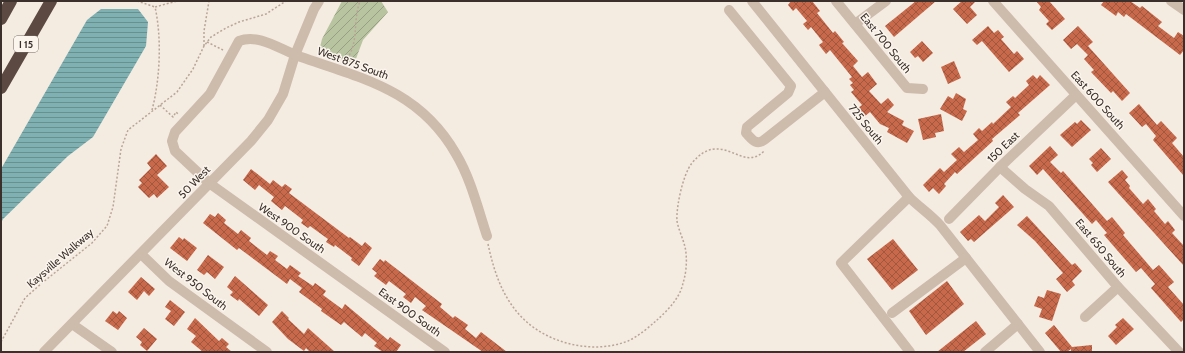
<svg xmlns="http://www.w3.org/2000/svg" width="1185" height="353" font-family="Cabin,sans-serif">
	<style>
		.garden { fill: url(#garden-furrows) }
		.water { fill: url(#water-rules) }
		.building { fill: url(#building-cross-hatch) }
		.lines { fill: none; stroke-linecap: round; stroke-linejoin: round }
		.path { stroke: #b9a596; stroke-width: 1.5; stroke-dasharray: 2 2; stroke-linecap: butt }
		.minor { stroke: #cdbbac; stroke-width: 10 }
		.highway { stroke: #5c4a42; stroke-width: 12 }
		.labels { text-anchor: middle; stroke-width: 3; stroke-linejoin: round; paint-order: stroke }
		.shield { fill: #fbf5ee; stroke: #756b66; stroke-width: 1 }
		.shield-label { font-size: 10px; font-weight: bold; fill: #3b302b }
		.street-label { font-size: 11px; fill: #3b302b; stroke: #fbf5ee }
	</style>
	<defs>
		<pattern id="garden-furrows" width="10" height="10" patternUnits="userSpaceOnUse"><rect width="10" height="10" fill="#b8c4a0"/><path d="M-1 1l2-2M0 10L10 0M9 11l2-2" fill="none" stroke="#97a083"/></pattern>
		<pattern id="water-rules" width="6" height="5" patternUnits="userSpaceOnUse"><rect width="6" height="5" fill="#7fb0b2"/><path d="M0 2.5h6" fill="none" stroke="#699091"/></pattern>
		<pattern id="building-cross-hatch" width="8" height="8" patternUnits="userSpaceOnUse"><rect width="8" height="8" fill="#c8694b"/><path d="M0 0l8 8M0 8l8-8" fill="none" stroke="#a4573f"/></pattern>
	</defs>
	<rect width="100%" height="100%" fill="#f4ebe1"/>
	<polygon class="garden" points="342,1 381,1 388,12 363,40 354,64 319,51 322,39"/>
	<polygon class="water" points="101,9 138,9 148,22 146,46 93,137 68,156 3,219 1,223 1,169 87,20"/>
	<g class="building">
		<polygon points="791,1 812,1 820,11 817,13 833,33 835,31 844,42 842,43 858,61 853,66 862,77 868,72 877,84 869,91 881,104 888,98 894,105 887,112 904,121 902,125 914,131 907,143 887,132 889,128 880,124 870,112 865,116 858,108 862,105 851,92 854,90 850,85 853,83 849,79 852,77 830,50 826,54 819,45 823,42 811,27 808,30 803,24 807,21 796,8 793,11 788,5"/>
		<polygon points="916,1 936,1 894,37 885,26"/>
		<polygon points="962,1 976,1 970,7 977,15 967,24 953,9"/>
		<polygon points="1036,1 1049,1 1065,19 1052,30 1046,24 1049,21 1039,10 1041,7"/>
		<polygon points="1104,1 1130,1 1140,8 1142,6 1162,22 1158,26 1174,38 1178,32 1184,36 1184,50 1180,55 1126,14 1124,17 1118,12 1116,16 1101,5"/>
		<polygon points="988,26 994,33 998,30 1004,37 1001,39 1014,54 1017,51 1024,59 1009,72 982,41 977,45 972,40"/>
		<polygon points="1078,26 1093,42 1088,46 1130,93 1122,101 1113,91 1111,93 1091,72 1094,70 1084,59 1088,55 1077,44 1071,49 1063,40"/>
		<polygon points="922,41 933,53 923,62 918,56 915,58 910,52"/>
		<polygon points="954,61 961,78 948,84 941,67"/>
		<polygon points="1033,75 1037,79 1040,75 1050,85 1018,113 1020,115 992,139 993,141 957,174 955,172 944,184 946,186 939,194 933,188 929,192 923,185 940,168 944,172 957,160 951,154 959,147 964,152 978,140 973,134 979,128 982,131 992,122 993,124 1011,107 1006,102 1013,96 1015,98 1029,85 1026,81"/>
		<polygon points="956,93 966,99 963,109 967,111 962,121 940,109 948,96 953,99"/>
		<polygon points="1139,104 1157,125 1161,121 1177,138 1172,143 1184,157 1184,176 1153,140 1156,136 1146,124 1142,127 1129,113"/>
		<polygon points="941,114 944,131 935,133 936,137 923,140 918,119"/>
		<polygon points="1081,120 1091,130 1072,147 1060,135 1075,122 1077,124"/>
		<polygon points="1050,146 1058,155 1050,162 1061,173 1063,171 1107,221 1112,217 1125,233 1123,235 1153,270 1159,265 1174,282 1168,287 1184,305 1184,319 1181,322 1151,288 1155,284 1141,268 1136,272 1104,235 1107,233 1096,220 1092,224 1043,169 1037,175 1029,166"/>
		<polygon points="1101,148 1111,159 1097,172 1091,165 1093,163 1089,159"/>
		<polygon points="156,154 167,166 157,175 169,187 157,198 154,194 149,198 138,187 142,183 139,180 151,168 147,163"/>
		<polygon points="251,169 270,184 273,180 282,187 285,184 292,189 289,193 349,238 350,237 362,246 365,242 372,248 359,266 351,260 352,258 335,245 334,247 326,242 328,239 310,226 308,228 301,223 303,220 285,206 282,210 271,201 274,197 259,185 255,190 243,180"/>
		<polygon points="1122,170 1128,177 1125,180 1130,186 1129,188 1143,204 1148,199 1156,209 1154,211 1165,224 1168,221 1175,230 1172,233 1184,246 1184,266 1108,182"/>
		<polygon points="1003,195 1014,207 974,242 971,239 968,241 960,232 979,215 985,221 999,207 995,203"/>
		<polygon points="218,213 226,220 224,223 238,234 241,230 251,238 249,241 267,255 270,251 278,256 275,260 287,269 290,265 301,273 298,276 313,286 315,283 326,291 323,295 342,309 345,304 388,340 390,337 401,345 396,352 383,352 374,346 377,343 365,333 362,337 344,322 341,325 321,311 322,309 299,292 302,288 290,279 287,284 239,248 237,250 203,223 210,214 215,217"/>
		<polygon points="1027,216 1072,265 1075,263 1082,271 1072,281 1075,285 1067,292 1056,279 1063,273 1035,241 1017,225"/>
		<polygon points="179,237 183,240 184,238 197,248 187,261 170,248"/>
		<polygon points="893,239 918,270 892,290 867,259"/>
		<polygon points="208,255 224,267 215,279 207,272 204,275 197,270"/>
		<polygon points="380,259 384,262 385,260 442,304 440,307 453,318 455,316 468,325 465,329 476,338 481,332 507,352 483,352 422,310 426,306 415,297 411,303 403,297 406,294 389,281 386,285 374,276 377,273 372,269"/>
		<polygon points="235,276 268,305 259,316 239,299 238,301 230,295 233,292 227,287"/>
		<polygon points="141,277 155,289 149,296 144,291 137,300 128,292"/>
		<polygon points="947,281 964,304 926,335 909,311"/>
		<polygon points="1047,290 1061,294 1052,321 1039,317 1042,309 1034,306 1038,296 1044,298"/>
		<polygon points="170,300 185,312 174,326 165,319 171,311 165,307"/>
		<polygon points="113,311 117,314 119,311 127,318 118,330 105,321"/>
		<polygon points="282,311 289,318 288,319 304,334 308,328 335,352 310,352 306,348 304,351 288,339 272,322"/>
		<polygon points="195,318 219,341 222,338 229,344 226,347 232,352 203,352 191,342 196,336 187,329"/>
		<polygon points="1123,318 1134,329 1116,345 1108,336 1117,327 1115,325"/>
		<polygon points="976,321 986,334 963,352 937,352"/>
		<polygon points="1054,325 1072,347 1092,345 1092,352 1071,352 1071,349 1067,352 1061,352 1045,333"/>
		<polygon points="144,328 157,339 147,351 140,345 142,342 136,337"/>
	</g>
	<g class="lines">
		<g class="path">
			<polyline points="137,1 155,7"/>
			<polyline points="207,42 223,50"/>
			<polyline points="204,46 204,31 209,1"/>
			<path d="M345,62c15,-20 7,-38 15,-61"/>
			<polyline points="160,105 173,117 176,112 179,115"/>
			<path d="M152,110c8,-30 10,-72 3,-103l22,-6"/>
			<path d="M488,244c7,33 18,63 45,83 26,19 64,26 95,14 11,-5 21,-14 29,-21 11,-10 23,-22 26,-37 3,-9 4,-20 3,-30 -1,-11 -7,-21 -9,-32 -1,-14 6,-47 15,-58 30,-36 50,11 72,-12"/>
			<polyline points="1,342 25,298 42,283 92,243 107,226 113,207 121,149 128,130 177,92 193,69 204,46 211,37 226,28 239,22 266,14 286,1"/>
		</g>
		<g class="minor">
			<path d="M752,1l157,196c10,10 21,17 31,28l100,127"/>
			<polyline points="836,1 907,88 923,89"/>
			<polyline points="993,1 1184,216"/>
			<polyline points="1171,1 1184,10"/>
			<path d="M729,10l62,76 -3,7 -41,34 -1,6c6,6 10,13 18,7l61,-48"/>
			<polyline points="855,24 886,1"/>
			<polyline points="1000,167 1025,189 1049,206 1118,287 1179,352"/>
			<polyline points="909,197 841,263 910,352"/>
			<polyline points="949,219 1000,167 1076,95"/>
			<polyline points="141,254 169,281 267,352"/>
			<polyline points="892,313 966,258"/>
			<polyline points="1085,317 1118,287"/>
			<polyline points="72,324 112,352"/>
			<polyline points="44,352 251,141 268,120 283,94 295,55 314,9 319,1"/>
			<path d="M445,352l-236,-169 -34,-32 -3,-10 3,-9 35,-38 29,-53c21,-8 43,10 62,16 64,22 119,34 155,97 15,25 22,55 31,82"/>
			<polyline points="985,352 1018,324"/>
		</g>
		<g class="highway">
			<polyline points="1,19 11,1"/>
			<polyline points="1,88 51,1"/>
		</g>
	</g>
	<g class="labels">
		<rect class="shield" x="14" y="36" width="24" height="16" rx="3"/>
		<g class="shield-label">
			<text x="26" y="48">I 15</text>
		</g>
		<g class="street-label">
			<text transform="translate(886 43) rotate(51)" y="4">East 700 South</text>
			<text transform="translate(353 63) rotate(20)" y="4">West 875 South</text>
			<text transform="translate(1098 100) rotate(48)" y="4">East 600 South</text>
			<text transform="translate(866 124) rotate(51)" y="4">725 South</text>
			<text transform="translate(1003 147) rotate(-44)" y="4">150 East</text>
			<text transform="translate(194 182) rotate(-46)" y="4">50 West</text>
			<text transform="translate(292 228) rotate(35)" y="4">West 900 South</text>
			<text transform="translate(1101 248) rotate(50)" y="4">East 650 South</text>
			<text transform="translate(60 258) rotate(-41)" y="4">Kaysville Walkway</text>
			<text transform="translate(196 284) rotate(38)" y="4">West 950 South</text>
			<text transform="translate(410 312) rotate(36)" y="4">East 900 South</text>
		</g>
	</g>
	<rect width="1185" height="353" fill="none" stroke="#3b302b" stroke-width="4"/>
</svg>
